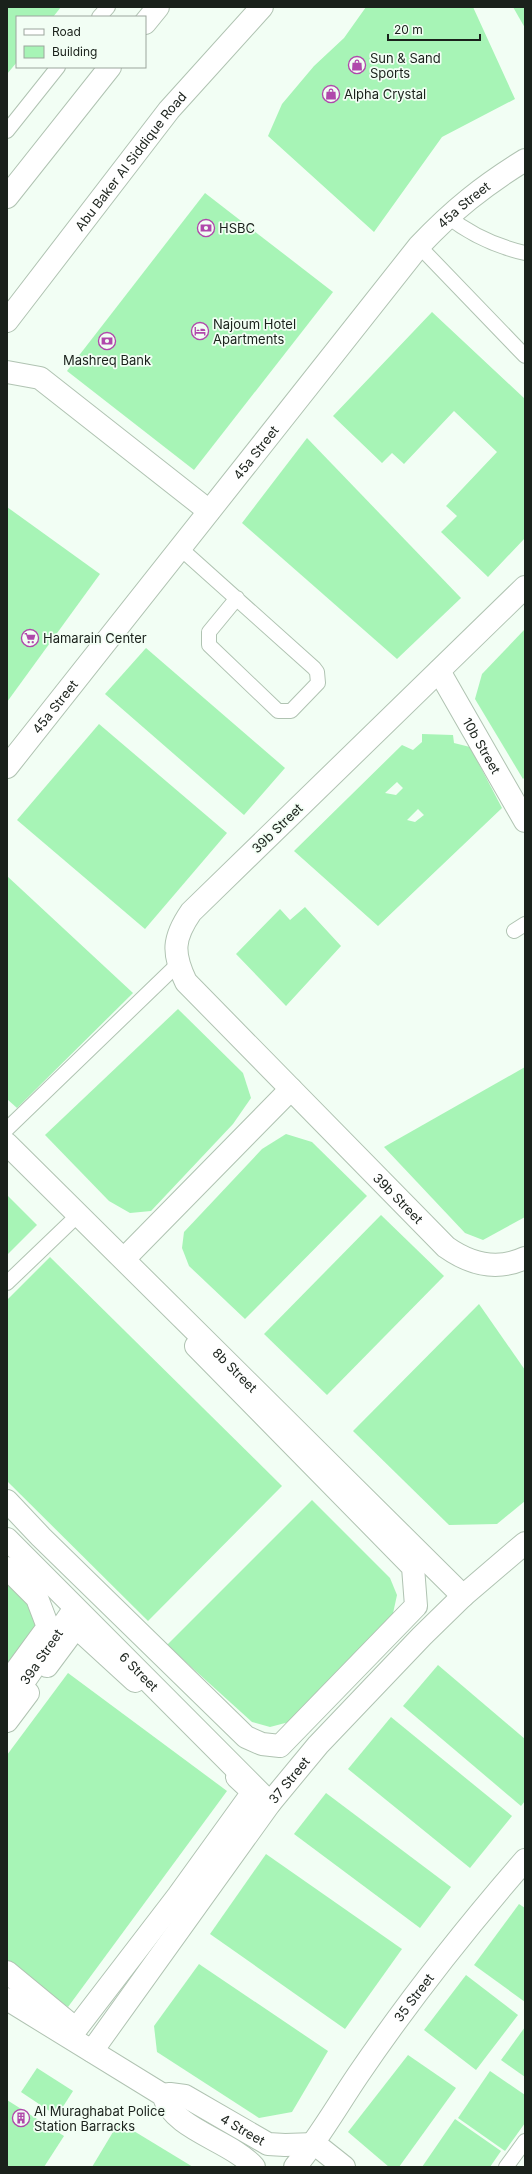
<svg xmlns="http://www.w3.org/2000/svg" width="532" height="2174" font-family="Inter,sans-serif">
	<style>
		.building { fill: #a7f4b6; fill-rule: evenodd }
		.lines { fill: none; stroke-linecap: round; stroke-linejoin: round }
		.service-casing { stroke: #b0c3b2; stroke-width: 16 }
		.pedestrian-casing { stroke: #b0c3b2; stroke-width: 24 }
		.minor-casing { stroke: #b0c3b2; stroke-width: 24 }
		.primary-casing { stroke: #b0c3b2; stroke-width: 24 }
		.service { stroke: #fff; stroke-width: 14 }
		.pedestrian { stroke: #fff; stroke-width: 22 }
		.minor { stroke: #fff; stroke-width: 22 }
		.primary { stroke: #fff; stroke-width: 22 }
		.labels { text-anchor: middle; stroke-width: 3.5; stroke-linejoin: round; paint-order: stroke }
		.poi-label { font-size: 13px; fill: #1a211b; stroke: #f2fef4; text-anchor: start }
		.street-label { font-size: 13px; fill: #1a211b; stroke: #f2fef4 }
	</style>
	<rect width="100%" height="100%" fill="#f2fef4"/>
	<g class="building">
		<polygon points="7,7 61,7 53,17 17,17 17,62 7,74"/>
		<polygon points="366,7 473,7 515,99 442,137 374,232 268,136 282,104 314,66 344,38"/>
		<polygon points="513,7 525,7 525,28"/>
		<polygon points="205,193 333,292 194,470 67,371"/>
		<polygon points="432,312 525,399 525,538 488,577 441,532 457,516 446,506 497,452 454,411 404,464 392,453 382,463 333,416"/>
		<polygon points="307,438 461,598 397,659 242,523"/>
		<polygon points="7,507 100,574 7,702"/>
		<polygon points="525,629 525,777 523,779 475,699 482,674"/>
		<polygon points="146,648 285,768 244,815 105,694"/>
		<polygon points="99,724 227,833 145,929 17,820"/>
		<path d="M422,734l31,1 1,8 16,4 32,61 -124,118 -84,-75 108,-106 11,5 9,-8zM397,782l6,6 -7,7 -11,-2zM418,809l6,6 -9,7 -8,-2z"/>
		<polygon points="7,876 133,993 17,1108 7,1099"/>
		<polygon points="305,907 341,946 286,1006 236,954 280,909 290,920"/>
		<polygon points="178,1009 243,1073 251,1098 233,1124 151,1211 130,1213 109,1201 45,1135"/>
		<polygon points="525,1067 525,1217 483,1240 465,1233 384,1147"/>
		<polygon points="286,1134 312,1142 367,1196 245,1319 189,1266 182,1248 184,1232 262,1149"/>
		<polygon points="7,1195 37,1225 7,1255"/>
		<polygon points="381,1215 444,1276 327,1395 264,1334"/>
		<polygon points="50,1257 282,1486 148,1621 7,1481 7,1300"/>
		<polygon points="479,1304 525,1370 525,1501 497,1524 449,1525 353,1431"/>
		<polygon points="312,1500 390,1578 397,1595 392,1618 289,1722 270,1727 252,1722 167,1645"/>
		<polygon points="7,1583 25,1600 38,1629 7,1670"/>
		<polygon points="438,1665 525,1739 525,1801 521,1806 403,1706"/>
		<polygon points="68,1673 227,1791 68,2007 7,1962 7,1755"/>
		<polygon points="391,1717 512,1816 470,1868 348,1769"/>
		<polygon points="326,1793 451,1887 420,1928 294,1834"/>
		<polygon points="266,1854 402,1949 345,2029 210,1934"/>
		<polygon points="519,1904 525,1908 525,2002 474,1965"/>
		<polygon points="199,1964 328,2051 292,2112 259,2118 157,2052 154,2026"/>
		<polygon points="466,1975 518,2015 476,2070 424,2030"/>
		<polygon points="525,2027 525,2077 501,2060"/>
		<polygon points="408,2055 456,2088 399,2167 389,2167 348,2132"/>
		<polygon points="37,2068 73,2091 57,2116 21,2092"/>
		<polygon points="490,2071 525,2095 525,2123 505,2151 458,2118"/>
		<polygon points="7,2100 64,2136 44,2167 7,2167"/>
		<polygon points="455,2119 501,2151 490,2167 422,2167"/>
		<polygon points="119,2122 193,2167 92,2167"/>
	</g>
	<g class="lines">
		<g class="service-casing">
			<g id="service">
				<polyline points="99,17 108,7"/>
				<polyline points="7,131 58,67"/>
				<path d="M447,216c24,19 48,30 78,37"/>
				<polyline points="419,246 525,356"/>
				<polyline points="180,548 314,668 317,672 318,683 291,711 278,711 209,645 209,632 237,598"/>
				<polyline points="514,931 525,924"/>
				<polyline points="7,1129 178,964"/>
				<polyline points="7,1283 78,1215"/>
				<polyline points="506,2167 525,2141"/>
			</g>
		</g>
		<g class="pedestrian-casing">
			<g id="pedestrian">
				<polyline points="7,1501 41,1537 246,1737 262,1744 280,1746 416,1606 413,1567 196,1346"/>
				<polyline points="7,1568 37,1598 48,1627 7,1683"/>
				<polyline points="47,1666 76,1627 135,1681"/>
				<polyline points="7,1721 28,1693"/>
				<polyline points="7,1972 76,2029 178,1896 253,1792 237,1777"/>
			</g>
		</g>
		<g class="minor-casing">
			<g id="minor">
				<polyline points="7,372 40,378 209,511"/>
				<path id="s1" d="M525,587l-334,325c-18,26 -19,41 -5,70l260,265c24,17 51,24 79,11"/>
				<path id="s2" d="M439,671l86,150"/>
				<path id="s3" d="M7,767l412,-521c34,-36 64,-60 106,-86"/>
				<path id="s4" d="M7,1144l456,452"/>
				<polyline points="124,1259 291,1089"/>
				<path id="s5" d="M7,1539l263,264"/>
				<path id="s6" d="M7,1706l68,-98"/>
				<path d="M7,1999l156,96c11,35 67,45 91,72"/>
				<path id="s7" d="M92,2051l178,-248 48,-58 104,-109 41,-40 62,-53"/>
				<path id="s8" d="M163,2095l7,-1 15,2 83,48 17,1 30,-1 29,23"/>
				<path id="s9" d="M295,2167c24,-29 42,-61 63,-92 51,-75 108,-147 167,-215"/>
			</g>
		</g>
		<g class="primary-casing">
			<g id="primary">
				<polyline points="145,23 158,7"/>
				<polyline points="7,197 110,67"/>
				<path id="s10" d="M7,321l162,-211 93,-103"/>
			</g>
		</g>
		<use href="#service" class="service"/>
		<use href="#pedestrian" class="pedestrian"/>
		<use href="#minor" class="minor"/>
		<use href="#primary" class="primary"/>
	</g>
	<defs>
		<g id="shop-ring" transform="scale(0.9)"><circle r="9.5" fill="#f2fef4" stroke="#b048ab" stroke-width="1.5"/><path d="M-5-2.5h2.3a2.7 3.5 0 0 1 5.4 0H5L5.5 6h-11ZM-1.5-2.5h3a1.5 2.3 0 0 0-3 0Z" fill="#b048ab"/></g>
		<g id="bank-ring" transform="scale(0.9)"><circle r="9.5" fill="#f2fef4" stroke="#b048ab" stroke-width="1.5"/><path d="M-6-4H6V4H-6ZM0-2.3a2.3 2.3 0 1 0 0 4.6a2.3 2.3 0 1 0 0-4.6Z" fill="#b048ab"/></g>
		<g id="hotel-ring" transform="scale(0.9)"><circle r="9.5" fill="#f2fef4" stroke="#b048ab" stroke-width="1.5"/><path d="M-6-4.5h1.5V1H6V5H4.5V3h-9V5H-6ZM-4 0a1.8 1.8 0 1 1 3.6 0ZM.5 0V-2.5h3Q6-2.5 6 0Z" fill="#b048ab"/></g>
		<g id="supermarket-ring" transform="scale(0.9)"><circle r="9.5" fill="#f2fef4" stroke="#b048ab" stroke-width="1.5"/><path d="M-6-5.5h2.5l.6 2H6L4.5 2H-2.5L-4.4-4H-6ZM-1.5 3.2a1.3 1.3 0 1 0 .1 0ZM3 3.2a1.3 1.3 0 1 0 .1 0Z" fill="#b048ab"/></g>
		<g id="building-ring" transform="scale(0.9)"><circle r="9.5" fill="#f2fef4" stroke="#b048ab" stroke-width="1.5"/><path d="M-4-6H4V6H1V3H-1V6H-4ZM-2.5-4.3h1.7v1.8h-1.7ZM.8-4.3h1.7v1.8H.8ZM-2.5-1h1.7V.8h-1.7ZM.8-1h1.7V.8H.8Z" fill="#b048ab"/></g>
	</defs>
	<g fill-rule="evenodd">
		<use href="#shop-ring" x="357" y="65"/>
		<use href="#shop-ring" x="331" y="94"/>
		<use href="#bank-ring" x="206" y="228"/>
		<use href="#hotel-ring" x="200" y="331"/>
		<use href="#bank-ring" x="107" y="341"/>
		<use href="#supermarket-ring" x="30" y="638"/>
		<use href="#building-ring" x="21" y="2118"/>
	</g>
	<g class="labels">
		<g class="poi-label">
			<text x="370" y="63">Sun &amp; Sand<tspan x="370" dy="15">Sports</tspan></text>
			<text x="344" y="99">Alpha Crystal</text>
			<text x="219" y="233">HSBC</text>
			<text x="213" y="329">Najoum Hotel<tspan x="213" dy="15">Apartments</tspan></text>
			<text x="107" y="365" text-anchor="middle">Mashreq Bank</text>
			<text x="43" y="643">Hamarain Center</text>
			<text x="34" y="2116">Al Muraghabat Police<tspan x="34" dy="15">Station Barracks</tspan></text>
		</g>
		<g class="street-label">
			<text dy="5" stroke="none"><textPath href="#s10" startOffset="202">Abu Baker Al Siddique Road</textPath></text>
			<text dy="5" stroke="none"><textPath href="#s3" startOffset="725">45a Street</textPath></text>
			<text dy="5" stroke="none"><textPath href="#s3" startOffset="401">45a Street</textPath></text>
			<text dy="5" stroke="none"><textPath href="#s3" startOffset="77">45a Street</textPath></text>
			<text dy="5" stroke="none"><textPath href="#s2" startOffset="86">10b Street</textPath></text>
			<text transform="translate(277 828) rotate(-44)" y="5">39b Street</text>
			<text dy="5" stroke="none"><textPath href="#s1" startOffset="844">39b Street</textPath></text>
			<text dy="5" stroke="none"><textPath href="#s4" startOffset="321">8b Street</textPath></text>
			<text dy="5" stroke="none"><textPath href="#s6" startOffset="60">39a Street</textPath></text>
			<text dy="5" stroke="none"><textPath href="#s5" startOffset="187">6 Street</textPath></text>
			<text dy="5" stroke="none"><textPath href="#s7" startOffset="335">37 Street</textPath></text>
			<text dy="5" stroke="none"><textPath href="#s9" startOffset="207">35 Street</textPath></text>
			<text dy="5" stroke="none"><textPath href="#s8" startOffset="89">4 Street</textPath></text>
		</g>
	</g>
	<rect width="532" height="2174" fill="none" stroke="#1a211b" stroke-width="16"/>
	<rect x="16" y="16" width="130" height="52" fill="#f2fef4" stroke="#9ca69d"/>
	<rect x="24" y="29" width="20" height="6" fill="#ffffff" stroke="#9ca69d"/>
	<text x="52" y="36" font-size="12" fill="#1a211b">Road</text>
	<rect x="24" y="46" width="20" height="12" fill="#a7f4b6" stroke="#9ca69d"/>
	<text x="52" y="56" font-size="12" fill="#1a211b">Building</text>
	<path d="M388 34v6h92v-6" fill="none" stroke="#1a211b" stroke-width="2"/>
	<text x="394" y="34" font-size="12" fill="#1a211b" stroke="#f2fef4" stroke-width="3" paint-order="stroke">20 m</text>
</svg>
